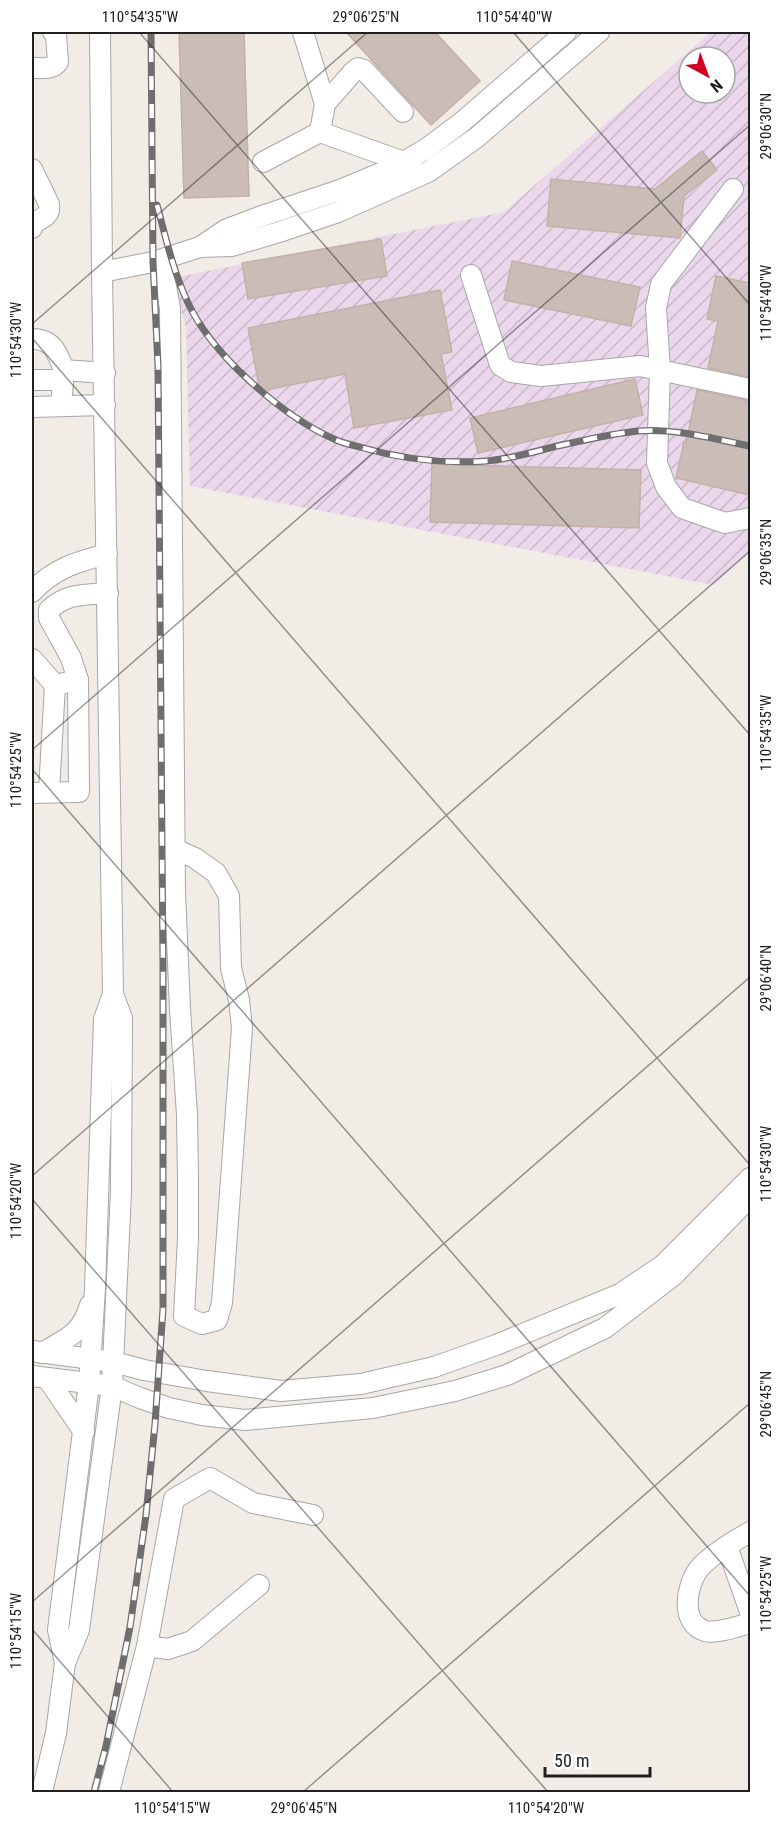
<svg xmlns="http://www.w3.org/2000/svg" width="782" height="1824" font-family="'Roboto Condensed',sans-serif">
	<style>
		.industrial { fill: url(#industrial-furrows); fill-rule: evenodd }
		.building { fill: #cabdb8; stroke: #c5afa6; stroke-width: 1.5 }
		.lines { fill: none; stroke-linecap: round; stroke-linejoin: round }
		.minor-casing { stroke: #a7a7a7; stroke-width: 22 }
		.minor { stroke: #fff; stroke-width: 20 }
		.rail-casing { stroke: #6e6e6e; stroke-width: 7 }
		.rail { stroke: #fff; stroke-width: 4.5; stroke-dasharray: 14; stroke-linecap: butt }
		.ticks { fill: none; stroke: #202020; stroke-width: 1.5; stroke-opacity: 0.45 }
		.neatline { fill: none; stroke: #202020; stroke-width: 2 }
		.ticks-label { font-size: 15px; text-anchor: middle; fill: #202020 }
	</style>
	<defs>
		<pattern id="industrial-furrows" width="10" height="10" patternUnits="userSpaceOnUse" patternTransform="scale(1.5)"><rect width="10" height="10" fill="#ebd7eb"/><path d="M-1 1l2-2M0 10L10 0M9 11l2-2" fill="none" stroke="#c9b8c9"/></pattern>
	</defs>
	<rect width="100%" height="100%" fill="#f1ece6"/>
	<path class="industrial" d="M711,32h39v520l-36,33 -524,-99 -4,-158 -13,-50 331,-66zM689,57h36v36h-36z"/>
	<g class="building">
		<polygon points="179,32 244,32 249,196 184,198"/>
		<polygon points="346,32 435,32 480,81 431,125"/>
		<polygon points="702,151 717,170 684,196 680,238 547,226 551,179 655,189"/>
		<polygon points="381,239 387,276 248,299 242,263"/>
		<polygon points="512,261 640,287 631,326 504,300"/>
		<polygon points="716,276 750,283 750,377 708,368 718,321 707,319"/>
		<polygon points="440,290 452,352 441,354 452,410 354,428 345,374 260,391 248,328"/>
		<polygon points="635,379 643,415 478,453 470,418"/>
		<polygon points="697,390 750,401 750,495 676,478 684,442 686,443"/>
		<polygon points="432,464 641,470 639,528 430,522"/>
	</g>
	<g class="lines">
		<g class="minor-casing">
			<g id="minor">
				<polyline points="100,32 102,272"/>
				<path d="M32,68c9,0 21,2 26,-6l-2,-27 -3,-3"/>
				<polyline points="325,104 352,73 358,68 364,70 403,112"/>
				<polyline points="320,132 412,165"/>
				<polyline points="263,162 320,132 325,104 303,32"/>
				<path d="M32,169l17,35c2,12 -6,14 -16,19l-1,5"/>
				<polyline points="733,189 661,284 656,308 660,370 657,463 666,487 682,508 725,523 750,518"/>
				<polyline points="200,247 232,246 279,232 338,212 428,172 476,138 599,32"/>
				<polyline points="161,260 170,308 175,893 180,1009 187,1115 188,1179 188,1238 184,1316 202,1324 217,1320 222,1303 242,1028 239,1000 231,968 229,896 216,873 195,858 175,849"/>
				<polyline points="471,275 500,365 511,372 541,376 640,366 750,389"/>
				<path d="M32,339c21,0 25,13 32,31l41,3"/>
				<polyline points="32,380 63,380"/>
				<polyline points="61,406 64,370"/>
				<polyline points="32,407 105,405"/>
				<path d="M32,592c22,-24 45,-30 75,-38"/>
				<path d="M32,659l23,26 23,-5 -7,-22 -22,-40v-8c18,-17 35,-15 59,-17"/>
				<polyline points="49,792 55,685"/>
				<polyline points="32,793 79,792 78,680"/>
				<polyline points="32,1351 114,1362 144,1370 207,1381 281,1391 361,1384 434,1367 496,1345 620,1294 663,1265 750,1178"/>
				<path d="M42,1353c25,-15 39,-18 48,-48"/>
				<polyline points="32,1376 112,1386 140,1398 169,1408 202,1415 245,1420 373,1408 455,1391 507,1375 605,1328 674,1275 750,1197"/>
				<polyline points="47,1378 84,1432"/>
				<path d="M750,1532c-16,9 -41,24 -52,38 -12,17 -18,53 7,61 11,3 34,-5 45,-8"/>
				<polyline points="727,1546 750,1612"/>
				<polyline points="147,1646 168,1649 192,1641 259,1585"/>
				<polyline points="65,1663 58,1630 89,1384 95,1288 104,1019 113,994 102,272 153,262 200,247 227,229 259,217 340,190 393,168 426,149 462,122 566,32"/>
				<polyline points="42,1792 56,1733 65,1663 79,1630 112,1386 121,1191 122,1018 113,994"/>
				<polyline points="109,1792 147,1646 174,1499 210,1478 253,1503 313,1515"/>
			</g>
		</g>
		<use href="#minor" class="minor"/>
		<g class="rail-casing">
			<g id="rail">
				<path d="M157,205c9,34 17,69 32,100 12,25 30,46 49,65 28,27 60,53 96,69 8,4 17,6 26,8 41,12 83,17 126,14 22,-2 45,-8 67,-14 28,-6 56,-13 85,-16 37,-3 76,8 112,15"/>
				<polyline points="94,1792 106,1746 130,1627 146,1515 155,1424 163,1309 163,967 158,365 153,262 151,32"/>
			</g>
		</g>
		<use href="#rail" class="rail"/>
	</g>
	<path class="ticks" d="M139,32l611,703M513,32l237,273M32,324l336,-292M32,338l718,827M32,750l718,-625M32,769l718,827M32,1176l718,-625M32,1199l516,593M32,1602l718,-625M32,1629l141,163M303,1792l447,-389"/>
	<rect width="782" height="1824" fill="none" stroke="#ffffff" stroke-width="66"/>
	<g transform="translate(707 75) rotate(139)"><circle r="28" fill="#ffffff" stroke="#a6a6a6" stroke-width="1.5"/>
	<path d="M0-4.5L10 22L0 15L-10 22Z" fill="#d00022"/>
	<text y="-9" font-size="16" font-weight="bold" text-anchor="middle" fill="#202020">N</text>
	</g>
	<path d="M545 1767v9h105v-9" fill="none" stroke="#202020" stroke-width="3"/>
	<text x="554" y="1767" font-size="18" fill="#202020" stroke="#ffffff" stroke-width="4.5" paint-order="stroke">50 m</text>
	<rect x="33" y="33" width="716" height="1758" class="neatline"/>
	<g class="ticks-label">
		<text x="140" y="22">110°54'35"W</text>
		<text x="366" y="22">29°06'25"N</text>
		<text x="514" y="22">110°54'40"W</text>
		<text transform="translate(766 126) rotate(-90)" y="5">29°06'30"N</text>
		<text transform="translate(766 303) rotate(-90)" y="5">110°54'40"W</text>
		<text transform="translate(16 340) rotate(-90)" y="5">110°54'30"W</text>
		<text transform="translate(766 552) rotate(-90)" y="5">29°06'35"N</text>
		<text transform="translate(766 733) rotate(-90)" y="5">110°54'35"W</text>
		<text transform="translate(16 770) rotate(-90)" y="5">110°54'25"W</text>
		<text transform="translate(766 978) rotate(-90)" y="5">29°06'40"N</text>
		<text transform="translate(766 1164) rotate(-90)" y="5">110°54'30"W</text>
		<text transform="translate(16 1201) rotate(-90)" y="5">110°54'20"W</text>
		<text transform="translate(766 1404) rotate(-90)" y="5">29°06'45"N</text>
		<text transform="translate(766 1594) rotate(-90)" y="5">110°54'25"W</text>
		<text transform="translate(16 1631) rotate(-90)" y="5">110°54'15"W</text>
		<text x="172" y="1813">110°54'15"W</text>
		<text x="304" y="1813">29°06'45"N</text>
		<text x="546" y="1813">110°54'20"W</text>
	</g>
</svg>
